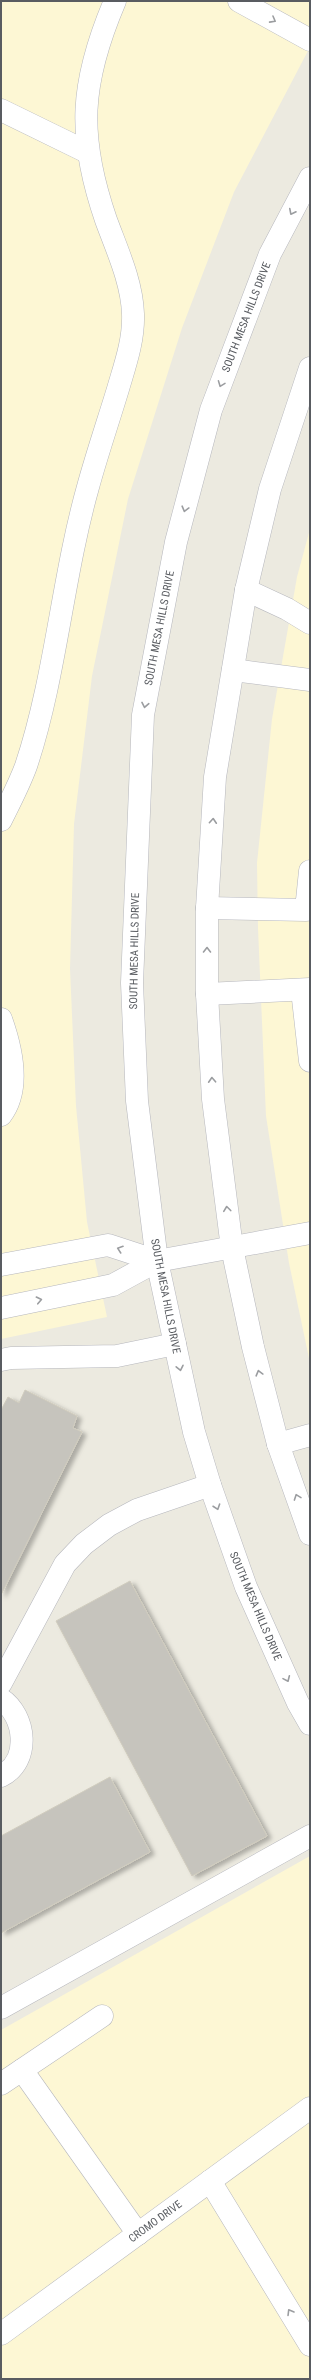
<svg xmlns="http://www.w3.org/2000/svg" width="311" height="2380" font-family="'Roboto Condensed',sans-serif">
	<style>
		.commercial { fill: #fdf7d4 }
		.building { fill: #c6c4bd; stroke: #d0ccbe; filter: url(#shadow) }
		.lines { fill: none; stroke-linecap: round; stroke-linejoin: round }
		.minor-casing { stroke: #b6b7bd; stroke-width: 23 }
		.minor { stroke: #fff; stroke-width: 22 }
		.oneway { stroke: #9b9da0 }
		.labels { text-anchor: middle; stroke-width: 3.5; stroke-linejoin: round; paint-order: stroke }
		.street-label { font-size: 11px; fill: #595c61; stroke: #fff }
	</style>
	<defs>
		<filter id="shadow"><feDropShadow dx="4.5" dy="2.5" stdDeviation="2" flood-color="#0004"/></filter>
	</defs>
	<rect width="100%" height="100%" fill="#eceae0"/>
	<g class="commercial">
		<polygon points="1,1 310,1 310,47 234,192 182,328 128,499 92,676 74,824 70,969 76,1106 87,1222 107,1317 1,1339"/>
		<polygon points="310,529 310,1363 289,1263 266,1116 258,928 257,863 272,719 297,577"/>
		<polygon points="310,1856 310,2379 1,2379 1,2030"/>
	</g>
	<g class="building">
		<polygon points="25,1390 77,1416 73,1428 82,1432 1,1595 1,1410 8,1397 19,1403"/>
		<polygon points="130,1581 267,1836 192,1876 56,1621"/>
		<polygon points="110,1777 150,1852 1,1933 1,1836"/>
	</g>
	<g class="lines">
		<g class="minor-casing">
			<g id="minor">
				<polyline points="239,1 310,40"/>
				<polyline points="1,110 87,152"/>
				<polyline points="310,178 270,254 211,410 176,542 143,715 132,983 137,1101 157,1261 194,1432 210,1485 246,1587 298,1703 310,1724"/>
				<polyline points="310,368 270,489 246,590 215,777 207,908 207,994 213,1099 232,1248 253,1347 278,1444 310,1534"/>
				<polyline points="246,590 287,609 310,623"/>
				<polyline points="233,670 310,680"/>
				<path d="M1,820c9,-18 18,-35 25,-54 30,-90 36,-187 62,-279 9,-33 20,-65 30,-98 7,-24 16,-49 15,-75 -1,-32 -16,-64 -27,-94 -29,-84 -26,-137 9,-219"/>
				<polyline points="207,908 306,910 310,871"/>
				<polyline points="302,990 310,1061"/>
				<polyline points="207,994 310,989"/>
				<path d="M1,1019c10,28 20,70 0,96"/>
				<polyline points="1,1265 108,1245 157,1261"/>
				<polyline points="1,1308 113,1285 157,1261 310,1233"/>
				<polyline points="1,1360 11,1358 117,1356 175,1344"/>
				<polyline points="278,1444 310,1435"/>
				<polyline points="1,1683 65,1564 84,1544 109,1525 137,1510 210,1485"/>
				<path d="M1,1699c25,17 30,62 0,77"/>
				<polyline points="1,2008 310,1836"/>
				<polyline points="22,2070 138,2234"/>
				<polyline points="1,2084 102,2016"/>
				<polyline points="210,2181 310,2345"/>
				<polyline points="1,2334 310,2108"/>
			</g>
		</g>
		<use href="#minor" class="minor"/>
	</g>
	<defs><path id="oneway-chevron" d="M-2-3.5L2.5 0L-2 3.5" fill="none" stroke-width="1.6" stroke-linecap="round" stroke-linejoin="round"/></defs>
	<g class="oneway">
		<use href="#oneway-chevron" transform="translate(273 20) rotate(29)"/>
		<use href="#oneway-chevron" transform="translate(292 212) rotate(117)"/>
		<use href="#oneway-chevron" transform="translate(221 384) rotate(111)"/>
		<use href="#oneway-chevron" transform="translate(185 509) rotate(105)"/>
		<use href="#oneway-chevron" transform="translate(145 705) rotate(101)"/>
		<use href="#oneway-chevron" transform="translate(213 821) rotate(-86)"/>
		<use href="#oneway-chevron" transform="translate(207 950) rotate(-90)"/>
		<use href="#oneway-chevron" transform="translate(212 1080) rotate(-93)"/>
		<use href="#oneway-chevron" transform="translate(227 1209) rotate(-97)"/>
		<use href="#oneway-chevron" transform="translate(120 1249) rotate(-161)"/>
		<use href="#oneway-chevron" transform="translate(39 1300) rotate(-12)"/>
		<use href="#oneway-chevron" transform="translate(180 1368) rotate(78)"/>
		<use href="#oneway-chevron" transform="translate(259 1373) rotate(-105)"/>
		<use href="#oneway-chevron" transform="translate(297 1497) rotate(-110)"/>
		<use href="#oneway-chevron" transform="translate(217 1507) rotate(71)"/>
		<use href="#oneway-chevron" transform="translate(287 1679) rotate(66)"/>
		<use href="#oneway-chevron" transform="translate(290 2312) rotate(-121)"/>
	</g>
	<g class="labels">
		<g class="street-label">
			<text transform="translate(246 317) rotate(-69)" y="4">SOUTH MESA HILLS DRIVE</text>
			<text transform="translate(159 628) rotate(-79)" y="4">SOUTH MESA HILLS DRIVE</text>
			<text transform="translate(134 951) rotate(-89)" y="4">SOUTH MESA HILLS DRIVE</text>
			<text transform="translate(166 1296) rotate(79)" y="4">SOUTH MESA HILLS DRIVE</text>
			<text transform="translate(256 1606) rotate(67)" y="4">SOUTH MESA HILLS DRIVE</text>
			<text transform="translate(155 2221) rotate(-36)" y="4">CROMO DRIVE</text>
		</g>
	</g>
	<rect width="311" height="2380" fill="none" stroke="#595c61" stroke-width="4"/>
</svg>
